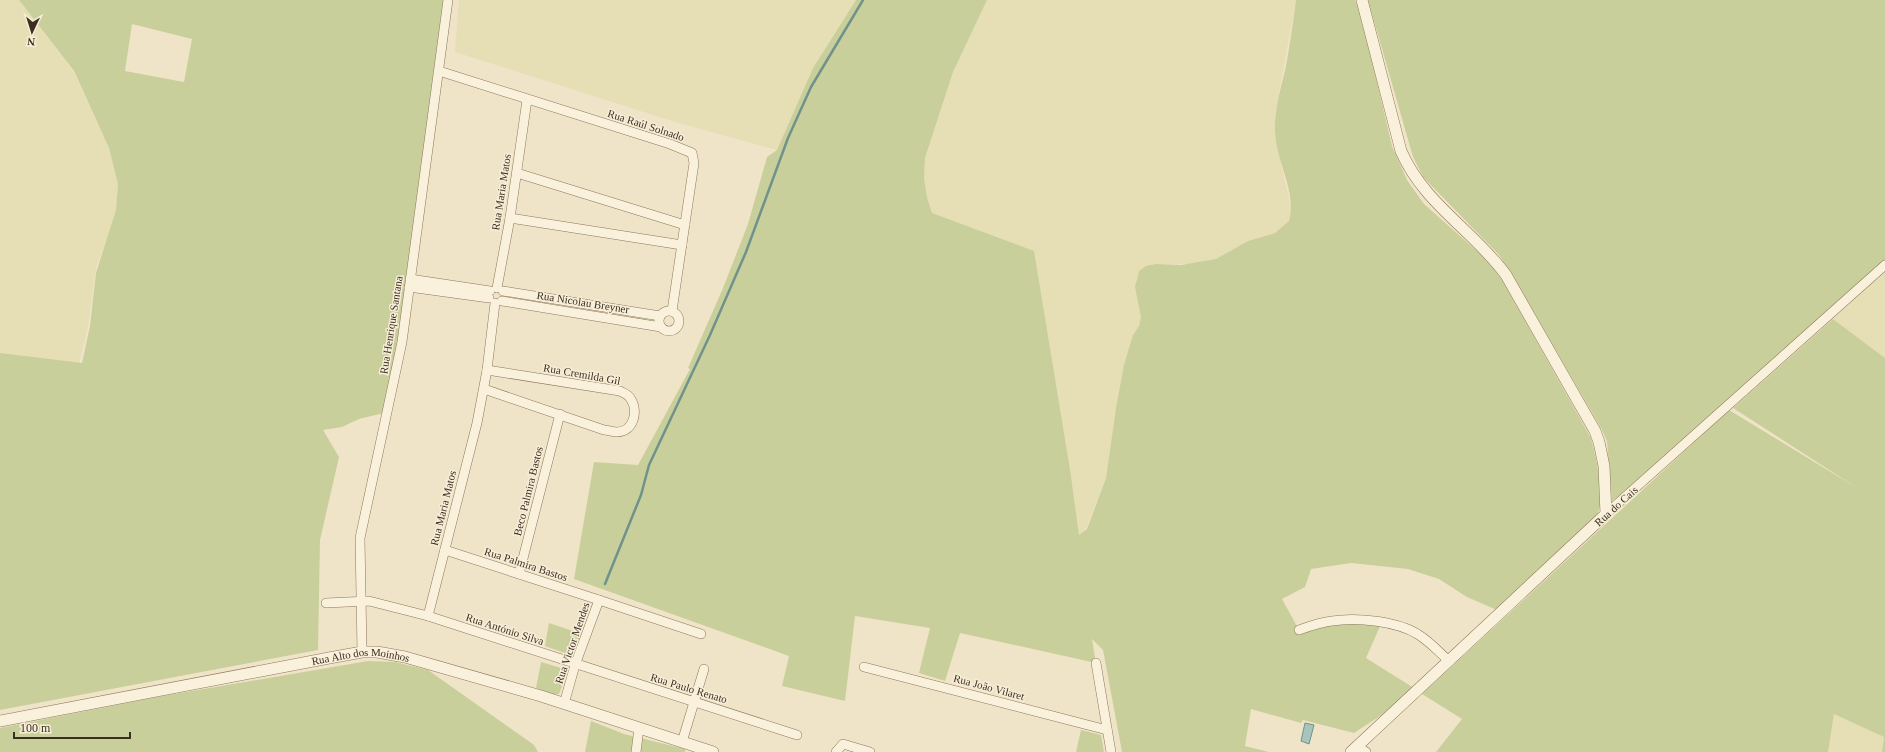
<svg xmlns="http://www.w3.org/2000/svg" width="1885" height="752" font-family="'Times New Roman',serif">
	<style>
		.farmland { fill: #e6deb5 }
		.green { fill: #c9cf9b; fill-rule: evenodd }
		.water { fill: #a9c4bc; stroke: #6f938a }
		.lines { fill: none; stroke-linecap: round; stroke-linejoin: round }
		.stream { stroke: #6f938a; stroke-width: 2.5 }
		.minor-casing { stroke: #8d765c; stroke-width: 10 }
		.tertiary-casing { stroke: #8d765c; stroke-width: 12 }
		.minor { stroke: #faf1dc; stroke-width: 9 }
		.tertiary { stroke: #faf1dc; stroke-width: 11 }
		.labels { text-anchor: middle; stroke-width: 3; stroke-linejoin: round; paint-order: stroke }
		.street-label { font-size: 11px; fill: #3d2e20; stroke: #f7eed8 }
	</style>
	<rect width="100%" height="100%" fill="#f0e4c8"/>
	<g class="farmland">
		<polygon points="0,0 19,0 73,71 109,148 118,184 116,210 111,229 96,268 88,327 79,364 0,353"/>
		<polygon points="459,0 856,0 813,68 777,150 675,122 455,52"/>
		<polygon points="987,0 1296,0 1275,115 1275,138 1291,207 1289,221 1275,233 1258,238 1216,259 1189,264 1156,264 1139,271 1136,282 1141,317 1139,326 1133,335 1116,408 1106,478 1086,529 1079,535 1071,476 932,213 927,197 924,178 925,158 953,72"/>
		<polygon points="1885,271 1885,358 1833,319"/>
		<polygon points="1834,714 1884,737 1882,752 1828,752"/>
	</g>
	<g class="green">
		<path d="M19,0h428l-59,412 -29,7 -17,8 -19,3 16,27 -19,83 -2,110 -318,60v-357l82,10 8,-37 6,-53 20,-63 2,-26 -9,-36 -35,-77zM132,24l60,15 -8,43 -59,-11z"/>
		<path d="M856,0h131l-34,72 -28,86 -1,20 3,19 5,16 102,38 37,225 8,59 8,-6 19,-51 10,-70 8,-43 9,-30 6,-9 2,-9 -6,-30 4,-16 7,-5 10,-2 25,1 35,-6 32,-18 27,-8 14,-12c8,-30 -13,-59 -14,-89 -1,-22 6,-44 11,-66 4,-22 7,-44 10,-66h59l5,10 32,136 15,34 17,24 63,56 15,20 89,158c5,21 16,60 5,79l-99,93 -30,-13 -28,-18 -31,-10 -57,-6 -40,6 -6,18 -23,12 17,31 20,-7 63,-1 -16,36 48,30 -34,28 -26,17 -51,-13 -2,3 -50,-14 -6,37 24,6h-147l-19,-102 -11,-11 4,24 -136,-30 -15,48 -26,-8 11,-45 -75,-12 -10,85 -63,-15 7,-30 -215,-77 20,-117 44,3 52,-96 -2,-1 35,-80 25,-64 19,-67 10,-7 36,-82z"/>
		<polygon points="1368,0 1885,0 1885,268 1631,488 1612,501 1607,441 1601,428 1517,283 1499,255 1423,177 1413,157"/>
		<polygon points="1833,319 1885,358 1885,752 1882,752 1884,737 1834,714 1828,752 1436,752 1462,719 1422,694 1729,410 1857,488 1733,408"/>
		<polygon points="549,623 582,634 573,656 545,646"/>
		<polygon points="368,661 395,662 428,670 534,745 538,752 0,752 0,728 157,697"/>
		<polygon points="541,662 568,670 559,694 552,694 536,688"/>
		<polygon points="591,721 624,734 685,749 685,752 585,752"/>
		<polygon points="1081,730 1101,735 1104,752 1076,752"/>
	</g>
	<polygon class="water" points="1305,723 1314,725 1309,744 1301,741"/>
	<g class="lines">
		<polyline class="stream" points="605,584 641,495 649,465 710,335 746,252 788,138 811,87 863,0"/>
		<g class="minor-casing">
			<g id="minor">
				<polyline points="439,71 670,144 692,153 694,163 672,311"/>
				<polyline points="517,173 685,225"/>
				<polyline points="510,218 682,245"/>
				<polyline points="410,279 490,291"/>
				<polyline points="409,287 489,298"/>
				<polyline points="497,288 510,218 527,100"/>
				<polyline points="503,291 660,316"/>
				<polyline points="502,301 661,327"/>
				<circle cx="669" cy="321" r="10"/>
				<path d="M484,389l120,41c4,0 8,2 13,2 17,0 22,-22 13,-34 -2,-4 -7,-5 -10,-7l-133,-21"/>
				<polyline points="1606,514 1885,265"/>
				<polyline points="445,550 599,600"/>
				<polyline points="519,574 560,414"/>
				<polyline points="326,603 369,601 428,616 477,423 487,370 495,303"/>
				<polyline points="428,616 797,735"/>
				<path d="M1299,630c11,-4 22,-8 33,-9 24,-4 66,0 87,14 11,7 20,17 30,26"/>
				<polyline points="362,652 360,538 402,342 448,0"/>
				<polyline points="1096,663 1111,752"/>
				<polyline points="864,667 1107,730"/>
				<polyline points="564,704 575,665 599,600 701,634"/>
				<polyline points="682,742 704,669"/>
				<polyline points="1357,746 1366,752"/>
				<polyline points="636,752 639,728"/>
				<polyline points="836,752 843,744 870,752"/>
			</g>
		</g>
		<g class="tertiary-casing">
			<g id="tertiary">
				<path id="s1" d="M0,721l329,-63 33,-6h15l28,5 136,39 172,56"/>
				<path d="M1351,752l255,-238 -2,-48 -5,-24 -4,-11 -89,-156c-32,-44 -82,-71 -105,-124l-39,-151"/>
			</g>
		</g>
		<use href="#minor" class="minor"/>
		<use href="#tertiary" class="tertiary"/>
	</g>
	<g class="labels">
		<g class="street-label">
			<text transform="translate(646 125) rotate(18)" y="4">Rua Raúl Solnado</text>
			<text transform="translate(501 192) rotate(-81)" y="4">Rua Maria Matos</text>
			<text transform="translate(583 302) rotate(9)" y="4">Rua Nicolau Breyner</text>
			<text transform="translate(391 325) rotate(-81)" y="4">Rua Henrique Santana</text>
			<text transform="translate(582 374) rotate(10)" y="4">Rua Cremilda Gil</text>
			<text transform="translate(528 491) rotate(-76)" y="4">Beco Palmira Bastos</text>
			<text transform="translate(1616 506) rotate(-42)" y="4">Rua do Cais</text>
			<text transform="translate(443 508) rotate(-76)" y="4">Rua Maria Matos</text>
			<text transform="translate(526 564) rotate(18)" y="4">Rua Palmira Bastos</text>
			<text transform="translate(505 629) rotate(18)" y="4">Rua António Silva</text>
			<text transform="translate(572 643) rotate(-71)" y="4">Rua Victor Mendes</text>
			<text dy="4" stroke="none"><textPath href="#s1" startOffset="367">Rua Alto dos Moinhos</textPath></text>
			<text transform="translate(989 687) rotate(15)" y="4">Rua João Vilaret</text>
			<text transform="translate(689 688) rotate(17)" y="4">Rua Paulo Renato</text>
		</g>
	</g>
	<g transform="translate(32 32) rotate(184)" stroke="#f7eed8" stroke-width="3" paint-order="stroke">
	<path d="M0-3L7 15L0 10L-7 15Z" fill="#3d2e20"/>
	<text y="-6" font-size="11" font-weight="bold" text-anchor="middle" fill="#3d2e20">N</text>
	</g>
	<path d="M14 732v6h116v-6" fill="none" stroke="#3d2e20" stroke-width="2"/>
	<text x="20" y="732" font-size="12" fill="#3d2e20" stroke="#f7eed8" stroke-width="3" paint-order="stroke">100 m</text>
</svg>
